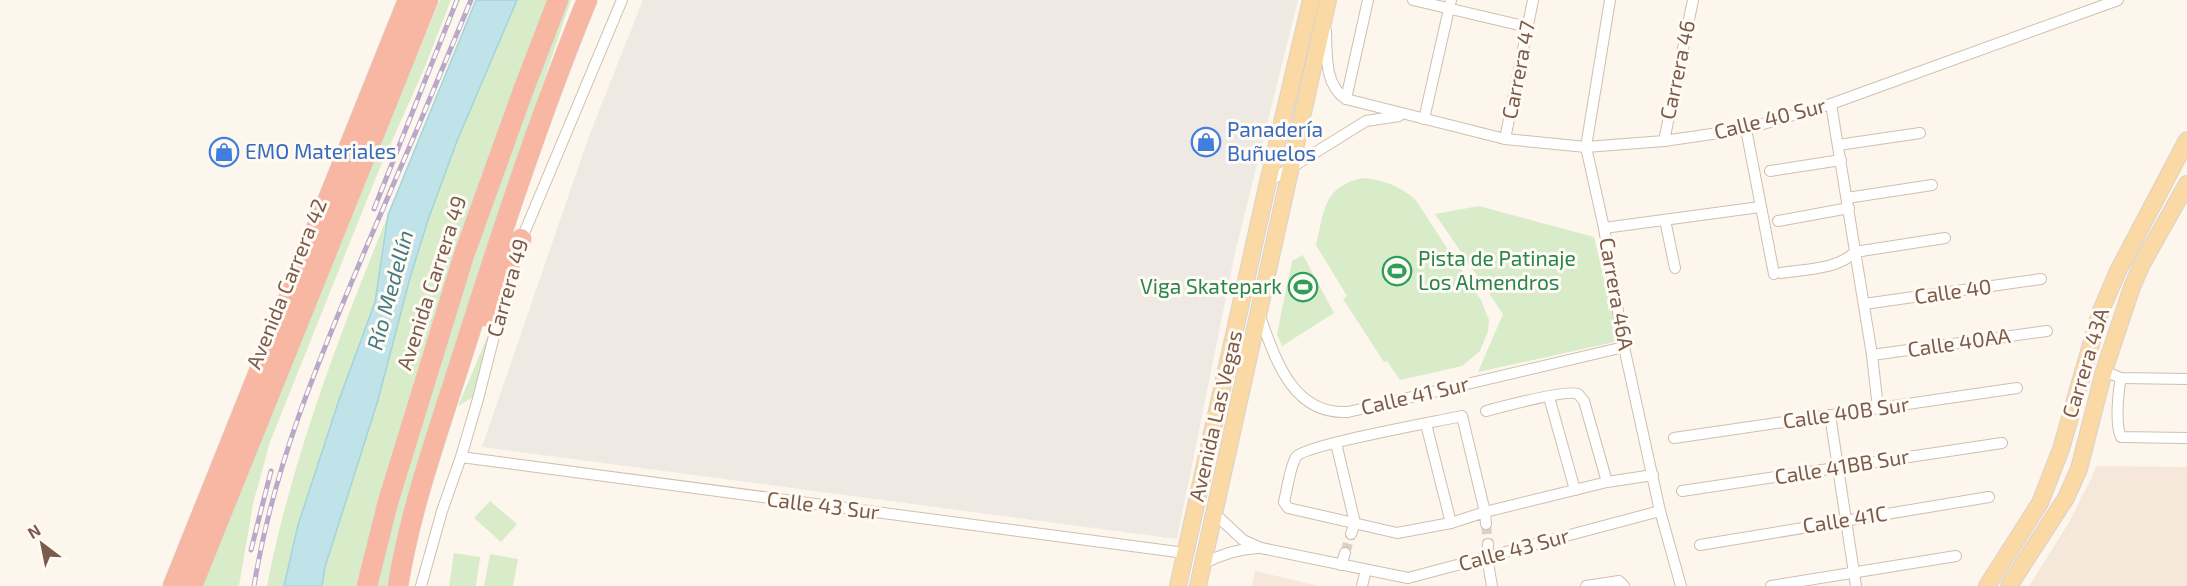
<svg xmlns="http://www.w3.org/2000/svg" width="2187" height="586" font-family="'Exo 2',sans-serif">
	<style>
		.residential { fill: #f5e8da }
		.industrial { fill: #efe9e4 }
		.green { fill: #d8ecc9 }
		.water { fill: #bfe3e8; stroke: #a5d3da; stroke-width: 1.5 }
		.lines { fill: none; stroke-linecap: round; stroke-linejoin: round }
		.street-tunnel { stroke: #dcd0c4; stroke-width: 10; stroke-dasharray: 10 5; stroke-linecap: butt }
		.street-casing { stroke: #d1beb0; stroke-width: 12 }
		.primary-casing { stroke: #dad1cd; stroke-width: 18 }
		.highway-casing { stroke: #dad1cd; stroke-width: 21 }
		.street { stroke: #fff; stroke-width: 10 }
		.primary { stroke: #fbd9a5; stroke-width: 16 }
		.highway { stroke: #f7b7a3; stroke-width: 20 }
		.rail-casing { stroke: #b9a8c9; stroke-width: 5 }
		.rail { stroke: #fffaf3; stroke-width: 3; stroke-dasharray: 9; stroke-linecap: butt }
		.labels { text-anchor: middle; stroke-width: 6; stroke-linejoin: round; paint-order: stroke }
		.street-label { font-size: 21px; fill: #7a5c4d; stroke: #fffaf3 }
		.shop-label { font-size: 21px; fill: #366cbe; stroke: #fffaf3; text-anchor: start }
		.leisure-label { font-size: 21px; fill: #27864d; stroke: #fffaf3; text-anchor: start }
		.water-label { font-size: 22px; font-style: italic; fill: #437c86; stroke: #fffaf3 }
	</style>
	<rect width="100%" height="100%" fill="#fdf6ec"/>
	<g class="residential">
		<polygon points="2096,466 2187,467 2187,586 2029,586 2068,524 2092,477"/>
		<polygon points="1255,571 1319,586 1252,586"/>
	</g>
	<polygon class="industrial" points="643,0 1298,0 1235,253 1177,539 482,447 589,136"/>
	<g class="green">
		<polygon points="440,0 451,0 424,69 379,170 270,442 253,504 239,586 200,586 361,189"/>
		<polygon points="517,0 548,0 506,108 463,232 359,586 322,586 325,568 378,400 410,278 428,220 457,141"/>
		<polygon points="568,0 571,0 467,309 430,431 390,586 377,586 400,490 505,161"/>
		<path d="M1362,178c19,1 38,8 53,21l66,101 8,20 -1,11 -8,20 -18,15 -62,14 -13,-19 -3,1 -41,-63 4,-3 -31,-51c9,-35 6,-57 46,-67z"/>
		<polygon points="1479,206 1594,237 1619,341 1478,372 1503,314 1435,214"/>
		<path d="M388,215l-13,87 -36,98 -41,125 -14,61h-17c25,-128 72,-250 121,-371z"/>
		<polygon points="1303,255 1334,313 1282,346 1277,334 1292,261"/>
		<polygon points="495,319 476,395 458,406"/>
		<polygon points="490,501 517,524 501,542 474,518"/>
		<polygon points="454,553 480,557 476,586 449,586"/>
		<polygon points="490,554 518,559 513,586 484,586"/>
	</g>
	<polygon class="water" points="476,0 517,0 457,141 428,220 410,278 378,400 325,567 322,586 284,586 298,525 339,400 375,302 388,215"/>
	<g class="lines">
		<g class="street-tunnel">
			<polyline points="1486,524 1488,544"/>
			<polyline points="1345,553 1351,534"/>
		</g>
		<g class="street-casing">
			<g id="street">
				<polyline points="1413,0 1527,27"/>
				<polyline points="1610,0 1586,147 1604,228 1624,347 1660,511 1681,586"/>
				<path d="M1326,31c1,23 -2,54 20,68l159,40 81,8 78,-6 82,-12 85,-25 287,-104"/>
				<polyline points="1346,99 1368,0"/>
				<polyline points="1831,104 1872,355 1878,408"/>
				<polyline points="1424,119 1451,0"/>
				<polyline points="1746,129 1774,274"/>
				<polyline points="1505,139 1533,0"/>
				<polyline points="1664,141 1693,0"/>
				<polyline points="1838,145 1920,133"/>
				<polyline points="1770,171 1841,160"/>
				<polyline points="1268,182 1366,121 1399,116"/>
				<polyline points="1847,198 1932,185"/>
				<polyline points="1665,220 1675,268"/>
				<polyline points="1778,221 1849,208"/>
				<polyline points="1604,228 1760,207"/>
				<polyline points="520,243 622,0"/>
				<path d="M1781,273c23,-4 56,-3 74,-21l90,-14"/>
				<polyline points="1864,304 2041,279"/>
				<path d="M1259,314c16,43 32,101 89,98l276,-65"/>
				<polyline points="1872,355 2047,331"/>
				<polyline points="2104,371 2121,378 2187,379"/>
				<path d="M2121,378c-3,14 -6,47 0,59l66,1"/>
				<polyline points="1549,397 1575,490"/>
				<path d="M1486,411c15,-4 82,-22 92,-17 1,1 5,6 6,7l23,81"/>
				<polyline points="1830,415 1856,586"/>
				<polyline points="1426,424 1451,523"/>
				<polyline points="1674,438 2017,388"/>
				<polyline points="1336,443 1355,523 1351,534"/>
				<polyline points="461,457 1185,553"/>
				<polyline points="1682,491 2002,443"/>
				<polyline points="1214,513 1243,540 1261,548 1408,578 1660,511"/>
				<path d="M1486,524l-1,-12 -23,-96c-22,5 -158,29 -166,41 -6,10 -9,33 -12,45l4,6 109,25 54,-10 34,-11 122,-30 46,-7"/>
				<polyline points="1488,544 1487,557 1492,586"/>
				<polyline points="1700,545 1989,497"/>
				<path d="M1203,564c18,-10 34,-15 55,-16"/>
				<polyline points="1341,565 1345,553"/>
				<polyline points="421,586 442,511 461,457 478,399 506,289"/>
				<polyline points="1362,586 1366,570"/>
				<polyline points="1586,586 1619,581 1624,586"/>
				<polyline points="1771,586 1956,556"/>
			</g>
		</g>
		<g class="primary-casing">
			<g id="primary">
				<polyline points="1178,586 1268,182 1311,0"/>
				<polyline points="1198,586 1328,0"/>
				<polyline points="1987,586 2040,503 2061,449 2100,313 2118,271 2187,140"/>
				<polyline points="2009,586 2066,498 2079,469 2104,371 2132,287 2142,264 2187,184"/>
			</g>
		</g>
		<g class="highway-casing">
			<g id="highway">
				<polyline points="485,316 521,239"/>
				<polyline points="173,586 408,0"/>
				<polyline points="192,586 428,0"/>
				<polyline points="367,586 388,502 464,255 523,91 558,0"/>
				<path d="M398,586c12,-75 38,-148 61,-220 39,-123 79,-246 128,-366"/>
			</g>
		</g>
		<use href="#street" class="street"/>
		<use href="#primary" class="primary"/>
		<use href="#highway" class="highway"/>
		<g class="rail-casing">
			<g id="rail">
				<polyline points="374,209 457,0"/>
				<polyline points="251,550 271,471"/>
				<path d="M254,586c19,-118 63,-222 109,-331 37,-85 73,-170 108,-255"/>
			</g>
		</g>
		<use href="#rail" class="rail"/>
	</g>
	<defs>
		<g id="shop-ring" transform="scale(1.5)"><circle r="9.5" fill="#fffaf3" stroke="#3f7fe0" stroke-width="1.5"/><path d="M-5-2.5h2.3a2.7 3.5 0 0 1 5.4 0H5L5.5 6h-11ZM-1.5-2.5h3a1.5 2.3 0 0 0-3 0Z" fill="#3f7fe0"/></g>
		<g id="stadium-ring" transform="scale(1.5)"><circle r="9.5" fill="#fffaf3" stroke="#2e9e5b" stroke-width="1.5"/><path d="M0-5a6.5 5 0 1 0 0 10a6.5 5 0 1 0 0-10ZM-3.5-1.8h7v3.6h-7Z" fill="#2e9e5b"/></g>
	</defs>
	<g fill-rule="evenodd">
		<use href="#shop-ring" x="1206" y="142"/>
		<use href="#shop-ring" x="224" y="152"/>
		<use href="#stadium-ring" x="1397" y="271"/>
		<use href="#stadium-ring" x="1303" y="287"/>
	</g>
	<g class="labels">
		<g class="street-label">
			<text transform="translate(1519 70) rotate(-79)" y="7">Carrera 47</text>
			<text transform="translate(1678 70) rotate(-78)" y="7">Carrera 46</text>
			<text transform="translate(1770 119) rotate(-14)" y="7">Calle 40 Sur</text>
			<text transform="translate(432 283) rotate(-72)" y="7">Avenida Carrera 49</text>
			<text transform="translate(287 284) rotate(-68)" y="7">Avenida Carrera 42</text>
			<text transform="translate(508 288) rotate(-74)" y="7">Carrera 49</text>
			<text transform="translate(1953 292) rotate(-8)" y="7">Calle 40</text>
			<text transform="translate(1616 294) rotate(80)" y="7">Carrera 46A</text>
			<text transform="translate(1959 343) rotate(-8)" y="7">Calle 40AA</text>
			<text transform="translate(2086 363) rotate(-73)" y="7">Carrera 43A</text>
			<text transform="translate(1415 396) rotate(-13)" y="7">Calle 41 Sur</text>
			<text transform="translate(1846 413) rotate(-8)" y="7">Calle 40B Sur</text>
			<text transform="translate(1216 416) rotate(-77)" y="7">Avenida Las Vegas</text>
			<text transform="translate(1842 467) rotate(-9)" y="7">Calle 41BB Sur</text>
			<text transform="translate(823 506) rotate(7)" y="7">Calle 43 Sur</text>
			<text transform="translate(1845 520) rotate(-9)" y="7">Calle 41C</text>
			<text transform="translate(1514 550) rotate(-15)" y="7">Calle 43 Sur</text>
		</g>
		<g class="shop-label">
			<text x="1227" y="137">Panadería<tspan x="1227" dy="24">Buñuelos</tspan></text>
			<text x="245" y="159">EMO Materiales</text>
		</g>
		<g class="leisure-label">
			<text x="1418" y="266">Pista de Patinaje<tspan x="1418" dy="24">Los Almendros</tspan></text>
			<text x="1282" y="294" text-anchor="end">Viga Skatepark</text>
		</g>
		<g class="water-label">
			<text transform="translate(390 290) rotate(-75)" y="8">Río Medellín</text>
		</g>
	</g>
	<g transform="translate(42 544) rotate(328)" stroke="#fffaf3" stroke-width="4.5" paint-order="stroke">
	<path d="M0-4.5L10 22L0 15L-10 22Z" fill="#7a5c4d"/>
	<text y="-9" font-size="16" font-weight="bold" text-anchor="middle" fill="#7a5c4d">N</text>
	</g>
</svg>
